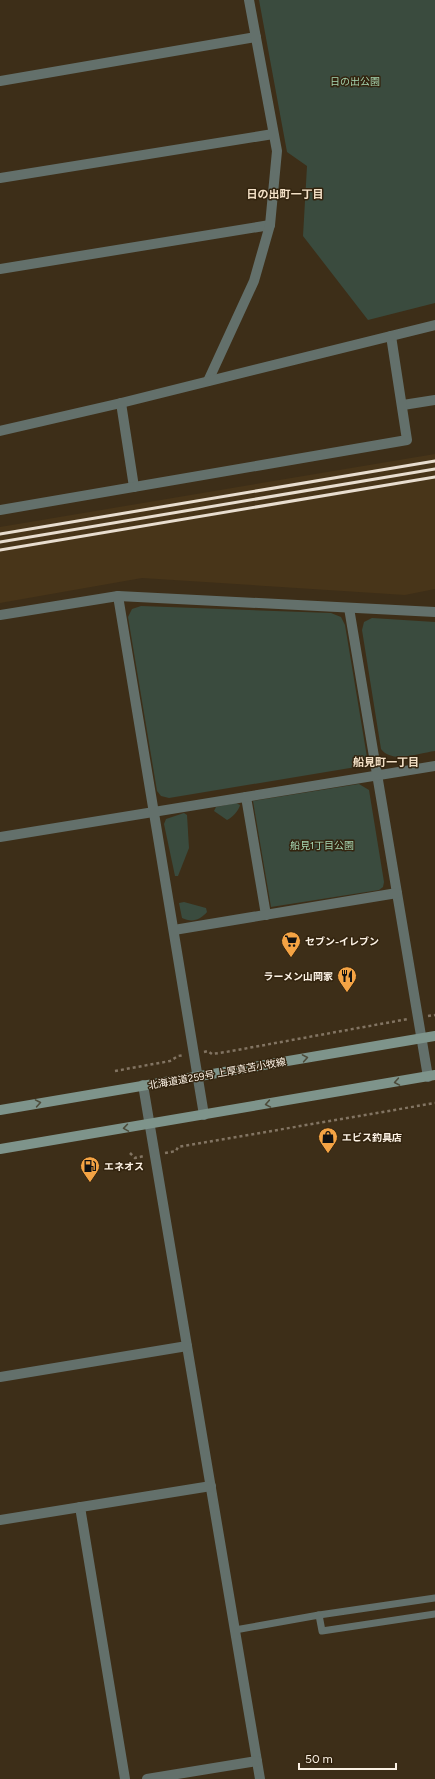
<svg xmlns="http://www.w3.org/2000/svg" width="435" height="1779" font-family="Figtree,'Noto Sans JP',sans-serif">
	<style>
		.built { fill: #483519 }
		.green { fill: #3a4b3e }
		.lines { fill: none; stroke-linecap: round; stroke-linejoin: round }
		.path { stroke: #827462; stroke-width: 2.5; stroke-dasharray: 3 3; stroke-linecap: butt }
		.service { stroke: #63706b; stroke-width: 7 }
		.minor { stroke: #63706b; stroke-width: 10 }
		.tertiary { stroke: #63706b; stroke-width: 10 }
		.secondary { stroke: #7e948b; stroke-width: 10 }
		.rail { stroke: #e8ddcf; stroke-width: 3 }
		.oneway { stroke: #4d4b3a }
		.labels { text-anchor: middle; stroke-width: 3; stroke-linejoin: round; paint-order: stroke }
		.park-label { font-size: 10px; fill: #a6d6b2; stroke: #33240f }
		.poi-label { font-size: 10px; font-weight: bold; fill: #fcf2e5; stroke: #33240f; text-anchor: start }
		.street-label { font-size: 10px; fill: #fcf2e5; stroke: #33240f }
		.neighbourhood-label { font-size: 11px; font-weight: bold; fill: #f4e1c7; stroke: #33240f }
	</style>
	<rect width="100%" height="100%" fill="#3d2e18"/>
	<polygon class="built" points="435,454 435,589 405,595 142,578 0,603 0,527"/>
	<g class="green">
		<polygon points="259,0 435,0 435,303 368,320 303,236 307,166 287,152"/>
		<polygon points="141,606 331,613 341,617 345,625 367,757 365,763 362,766 169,798 161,796 157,791 128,617 132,609"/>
		<path d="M372,618l63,4v129c-16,2 -43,13 -54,-2l-19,-119 2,-8z"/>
		<polygon points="359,784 369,790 384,882 383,887 379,890 271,907 253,801"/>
		<path d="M236,803l4,2c-1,5 -8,13 -13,15l-13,-9 2,-4z"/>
		<polygon points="184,813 187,815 189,848 178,876 175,876 164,824 166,819"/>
		<path d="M184,902l22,6 1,4c-7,8 -15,11 -25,6l-3,-15z"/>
	</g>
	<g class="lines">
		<g class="path">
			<polyline points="428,1016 435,1015"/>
			<polyline points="204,1052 208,1051 212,1054 226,1052 408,1019"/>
			<polyline points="115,1071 170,1061 178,1056 184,1055"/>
			<polyline points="130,1153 135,1158 144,1156"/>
			<polyline points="165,1153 176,1151 178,1147 435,1103"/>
		</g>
		<g class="service">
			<polyline points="319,1615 435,1598"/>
			<polyline points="235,1630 319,1615 322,1631 435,1614"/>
		</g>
		<g class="minor">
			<polyline points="0,81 256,37"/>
			<polyline points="0,178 273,134"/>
			<polyline points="0,269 270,225"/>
			<polyline points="208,381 254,281 270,225 277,151 249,0"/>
			<polyline points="121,403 134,487"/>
			<polyline points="403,405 435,400"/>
			<polyline points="0,510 407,440 391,336"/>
			<polyline points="349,608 428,1077"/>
			<polyline points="246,797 266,915"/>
			<polyline points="0,837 435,766"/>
			<polyline points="174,930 397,893"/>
			<polyline points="187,1346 260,1779"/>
			<polyline points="80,1507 125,1779"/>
			<polyline points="0,1520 211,1486"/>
			<polyline points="147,1779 257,1761"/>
		</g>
		<g class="tertiary">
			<polyline points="0,431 121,403 435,325"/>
			<polyline points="118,596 204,1115"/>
			<polyline points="0,615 118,596 435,612"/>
			<polyline points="0,1377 187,1346 143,1085"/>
		</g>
		<g class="secondary">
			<polyline points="0,1110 435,1036"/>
			<polyline points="0,1149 435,1075"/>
		</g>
		<g class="rail">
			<polyline points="0,534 435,461"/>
			<polyline points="0,542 435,469"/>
			<polyline points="0,550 435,477"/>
		</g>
	</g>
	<defs><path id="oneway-chevron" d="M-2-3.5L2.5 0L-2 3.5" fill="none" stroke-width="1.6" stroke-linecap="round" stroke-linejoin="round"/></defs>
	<g class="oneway">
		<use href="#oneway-chevron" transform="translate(305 1058) rotate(-10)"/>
		<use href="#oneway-chevron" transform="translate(397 1082) rotate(170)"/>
		<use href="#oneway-chevron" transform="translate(38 1103) rotate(-10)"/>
		<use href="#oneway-chevron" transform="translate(268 1104) rotate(170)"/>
		<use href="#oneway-chevron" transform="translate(126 1128) rotate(171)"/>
	</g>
	<defs>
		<g id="supermarket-pin" transform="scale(1)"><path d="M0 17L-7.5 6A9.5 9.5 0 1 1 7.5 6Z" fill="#f4a344" stroke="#33240f"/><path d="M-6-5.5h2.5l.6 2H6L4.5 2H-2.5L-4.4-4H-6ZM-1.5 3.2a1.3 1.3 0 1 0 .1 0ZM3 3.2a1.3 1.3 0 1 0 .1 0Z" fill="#111"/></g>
		<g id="restaurant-pin" transform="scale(1)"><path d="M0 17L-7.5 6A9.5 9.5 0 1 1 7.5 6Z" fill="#f4a344" stroke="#33240f"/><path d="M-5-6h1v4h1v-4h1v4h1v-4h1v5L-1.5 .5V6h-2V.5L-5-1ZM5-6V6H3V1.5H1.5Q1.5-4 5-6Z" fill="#111"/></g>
		<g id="shop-pin" transform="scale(1)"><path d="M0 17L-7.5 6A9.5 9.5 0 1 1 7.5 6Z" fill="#f4a344" stroke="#33240f"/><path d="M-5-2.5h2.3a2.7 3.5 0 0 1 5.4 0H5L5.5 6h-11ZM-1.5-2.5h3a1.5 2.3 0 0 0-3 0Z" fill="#111"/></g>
		<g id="fuel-pin" transform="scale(1)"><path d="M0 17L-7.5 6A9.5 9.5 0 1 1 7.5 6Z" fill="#f4a344" stroke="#33240f"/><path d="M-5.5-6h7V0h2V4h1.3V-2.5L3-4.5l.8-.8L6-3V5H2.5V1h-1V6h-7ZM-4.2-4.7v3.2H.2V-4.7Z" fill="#111"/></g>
	</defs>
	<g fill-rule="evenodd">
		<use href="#supermarket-pin" x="291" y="941"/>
		<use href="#restaurant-pin" x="347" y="976"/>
		<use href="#shop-pin" x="328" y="1137"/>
		<use href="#fuel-pin" x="90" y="1166"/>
	</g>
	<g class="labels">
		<g class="park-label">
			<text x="355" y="85">日の出公園</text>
			<text x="322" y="849">船見1丁目公園</text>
		</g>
		<g class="poi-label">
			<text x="305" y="945">セブン-イレブン</text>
			<text x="333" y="980" text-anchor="end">ラーメン山岡家</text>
			<text x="342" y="1141">エビス釣具店</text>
			<text x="104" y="1170">エネオス</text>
		</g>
		<g class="street-label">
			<text transform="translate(217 1073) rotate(-10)" y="4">北海道道259号 上厚真苫小牧線</text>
		</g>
		<g class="neighbourhood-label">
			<text x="285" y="198">日の出町一丁目</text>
			<text x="386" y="766">船見町一丁目</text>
		</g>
	</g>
	<path d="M299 1763v6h97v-6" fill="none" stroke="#fcf2e5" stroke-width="2"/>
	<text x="305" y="1763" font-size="12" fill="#fcf2e5" stroke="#33240f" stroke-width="3" paint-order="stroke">50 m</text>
</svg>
